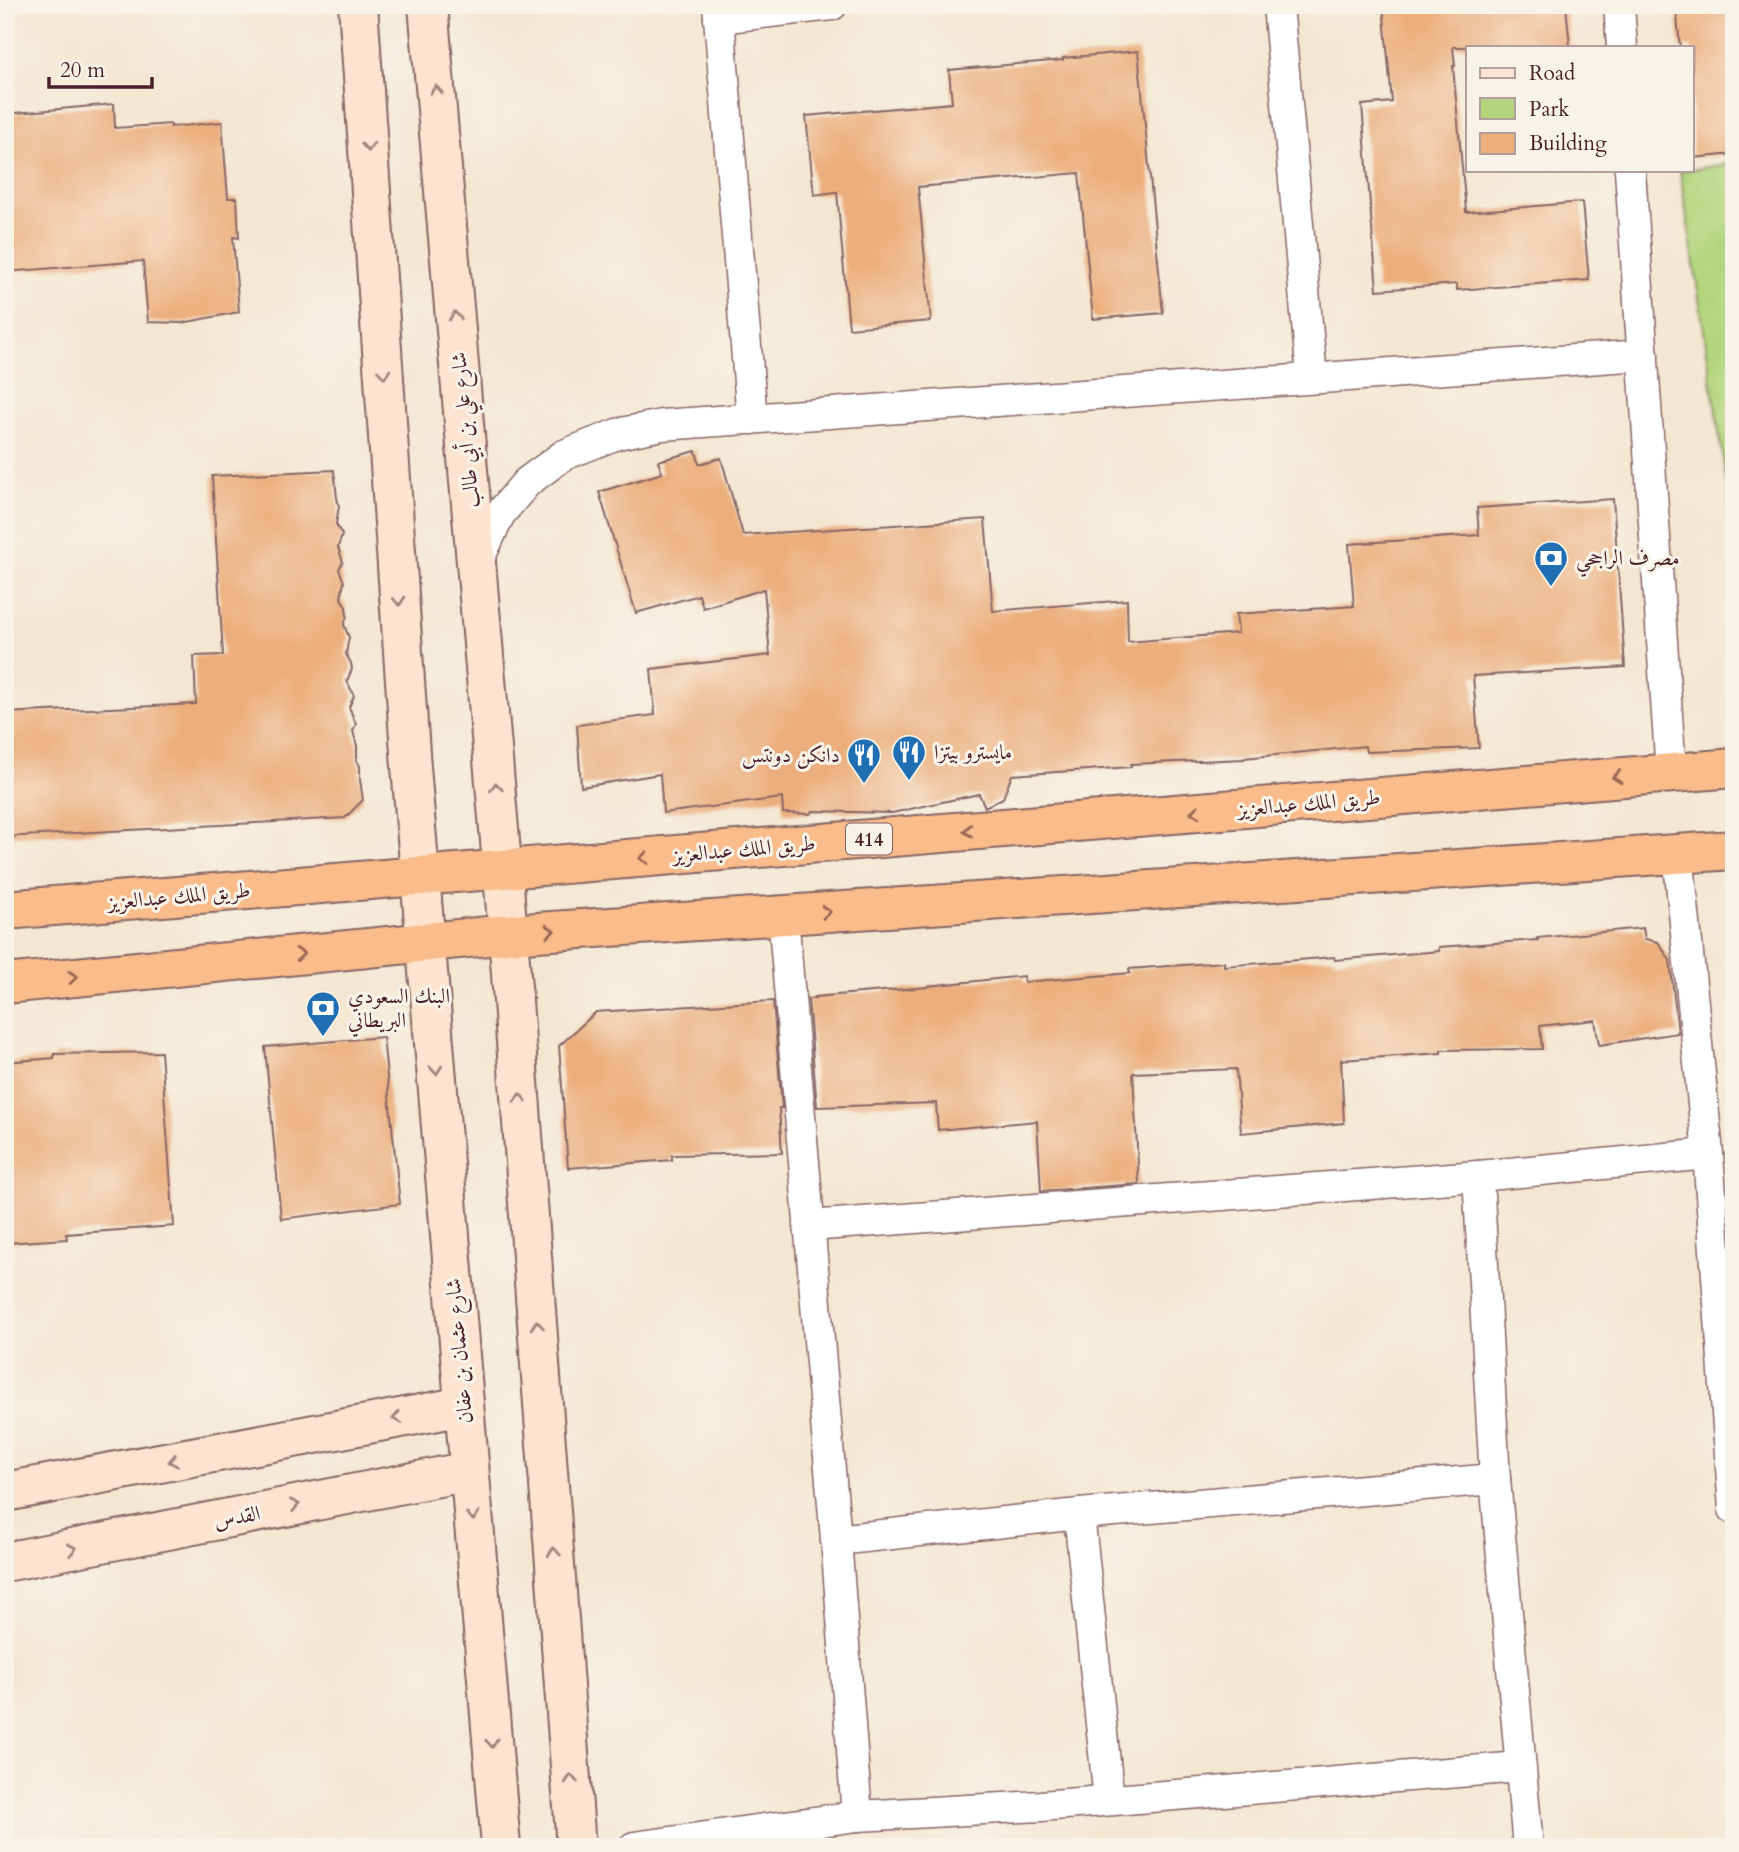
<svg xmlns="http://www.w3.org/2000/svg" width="1739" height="1852" font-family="Cardo,Amiri,serif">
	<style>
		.green { fill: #b2d57d; stroke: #7e7a54; stroke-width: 2 }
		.building { fill: #ecae7b }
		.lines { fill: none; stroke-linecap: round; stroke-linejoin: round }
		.street-casing { stroke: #866565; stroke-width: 33 }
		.secondary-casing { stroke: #866565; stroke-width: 42 }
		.highway-casing { stroke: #866565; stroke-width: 42 }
		.street { stroke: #fff; stroke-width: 30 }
		.secondary { stroke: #fde4d0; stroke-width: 38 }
		.highway { stroke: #f9bc8a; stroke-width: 38 }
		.oneway { stroke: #a4827e }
		.oneway2 { stroke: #996656 }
		.labels { text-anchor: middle; stroke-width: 6; stroke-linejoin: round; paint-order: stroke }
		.shield { fill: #f7f3e8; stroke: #7e5f64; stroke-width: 2 }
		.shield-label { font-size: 19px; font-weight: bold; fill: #4a1f2b }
		.street-label { font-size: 21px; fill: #4a1f2b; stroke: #f7f3e8 }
		.poi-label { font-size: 21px; fill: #4a1f2b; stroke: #f7f3e8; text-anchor: start }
	</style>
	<rect width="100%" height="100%" fill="#f7f3e8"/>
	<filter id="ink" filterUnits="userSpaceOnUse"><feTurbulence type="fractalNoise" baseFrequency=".0143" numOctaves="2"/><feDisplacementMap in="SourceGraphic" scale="14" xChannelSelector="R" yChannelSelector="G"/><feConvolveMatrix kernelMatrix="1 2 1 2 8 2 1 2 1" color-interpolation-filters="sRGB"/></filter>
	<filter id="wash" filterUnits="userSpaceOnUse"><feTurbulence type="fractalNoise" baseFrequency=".00686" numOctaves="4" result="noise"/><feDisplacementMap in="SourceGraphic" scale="28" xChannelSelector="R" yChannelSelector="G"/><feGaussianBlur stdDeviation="1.57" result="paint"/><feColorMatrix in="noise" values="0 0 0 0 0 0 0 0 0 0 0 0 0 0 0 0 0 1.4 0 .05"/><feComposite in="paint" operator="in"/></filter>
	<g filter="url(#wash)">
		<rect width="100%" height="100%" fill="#f4e7d2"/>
		<polygon class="green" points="1734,163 1734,533 1680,171"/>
		<g id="blocks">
			<g class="building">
				<polygon points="1383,5 1566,5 1570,47 1453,47 1455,66 1453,66 1466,212 1582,202 1589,280 1457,290 1457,284 1377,290 1362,105 1392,102"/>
				<polygon points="1699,5 1734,5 1734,154 1692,158 1692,47 1680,47 1676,7"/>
				<polygon points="1138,51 1163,313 1093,319 1079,173 918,187 931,321 849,328 837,192 814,195 806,116 952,103 949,70 1063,60 1063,58"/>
				<polygon points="114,104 115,128 171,124 171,127 222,122 228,198 237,198 239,238 233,237 239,312 182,323 148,322 143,261 5,272 5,114"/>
				<polygon points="696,451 699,464 721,458 743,535 985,519 993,611 1127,600 1128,642 1238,633 1236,614 1354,606 1349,544 1479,535 1477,508 1613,499 1625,667 1473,676 1479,748 1366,752 1365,746 1244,758 1244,759 1131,764 1131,767 1012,775 1003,798 985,807 979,794 892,813 812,811 810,814 783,813 782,798 663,813 660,774 581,787 577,725 655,715 651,669 770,655 764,589 703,608 699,595 636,613 599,492 662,473 658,461"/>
				<polygon points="334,470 337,498 339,506 336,524 342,535 338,547 343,562 339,569 344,582 341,598 346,607 347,616 344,625 349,637 346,654 351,663 352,669 347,681 354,696 349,707 356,724 353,731 357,746 357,761 360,766 360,780 363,800 345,818 5,837 5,713 196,704 194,656 223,655 212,476"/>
				<polygon points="1643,928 1645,939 1658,942 1670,960 1678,1033 1599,1045 1595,1020 1540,1026 1542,1049 1441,1050 1441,1053 1341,1060 1344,1123 1241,1133 1236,1069 1133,1073 1139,1184 1041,1191 1037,1121 938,1130 936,1103 817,1107 808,999 815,998 815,997 928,987 928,986 1024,976 1024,982 1130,973 1129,969 1224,962 1224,966 1334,957 1335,960 1439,951 1439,947 1538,940 1537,938"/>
				<polygon points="773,1001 782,1108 779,1108 782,1153 672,1155 672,1160 568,1168 559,1046 596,1012"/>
				<polygon points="383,1037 400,1204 281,1219 265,1047"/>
				<polygon points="161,1052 174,1226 66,1234 67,1239 5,1243 5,1062 54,1058 54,1054"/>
			</g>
		</g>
	</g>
	<g filter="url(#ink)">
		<use href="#blocks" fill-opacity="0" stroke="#866565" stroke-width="2"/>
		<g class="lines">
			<g class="street-casing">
				<g id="street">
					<polyline points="718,5 752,419"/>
					<polyline points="1278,5 1312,378"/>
					<polyline points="1619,5 1622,47"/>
					<polyline points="719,18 832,5"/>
					<polyline points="1630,170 1671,773"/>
					<polyline points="477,563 500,514 527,482 564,455 617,434 662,425 1643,355"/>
					<polyline points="1678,853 1708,1154 1734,1509"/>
					<polyline points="783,915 836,1540 857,1816"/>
					<polyline points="1478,1176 1495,1479 1528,1847"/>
					<polyline points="809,1226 1478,1176 1708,1154"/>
					<polyline points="1079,1514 1109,1800"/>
					<polyline points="836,1540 1079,1514 1495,1479"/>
					<polyline points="634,1847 857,1816 1041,1806 1520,1767"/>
				</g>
			</g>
			<g class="secondary-casing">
				<g id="secondary">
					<polyline points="358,5 411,767 501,1847"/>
					<polyline points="428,5 508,934 576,1847"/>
					<polyline points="5,1492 464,1406"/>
					<polyline points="5,1562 469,1471"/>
				</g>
			</g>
			<g class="highway-casing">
				<g id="highway">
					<polyline points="5,910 1734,768"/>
					<polyline points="5,984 508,934 1734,850"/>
				</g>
			</g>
			<use href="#street" class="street"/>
			<use href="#secondary" class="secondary"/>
			<use href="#highway" class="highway"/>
		</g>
		<defs><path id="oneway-chevron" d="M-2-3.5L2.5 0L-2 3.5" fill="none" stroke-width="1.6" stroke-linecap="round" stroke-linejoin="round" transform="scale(1.75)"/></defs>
		<g class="oneway">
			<use href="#oneway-chevron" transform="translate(436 90) rotate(-95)"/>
			<use href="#oneway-chevron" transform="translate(368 147) rotate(86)"/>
			<use href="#oneway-chevron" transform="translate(455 316) rotate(-95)"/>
			<use href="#oneway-chevron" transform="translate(384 374) rotate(86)"/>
			<use href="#oneway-chevron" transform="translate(399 601) rotate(86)"/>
			<use href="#oneway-chevron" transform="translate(496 787) rotate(-95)"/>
			<use href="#oneway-chevron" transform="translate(436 1070) rotate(85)"/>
			<use href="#oneway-chevron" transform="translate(520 1098) rotate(-94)"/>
			<use href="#oneway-chevron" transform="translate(537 1325) rotate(-94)"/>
			<use href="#oneway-chevron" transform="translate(397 1418) rotate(169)"/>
			<use href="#oneway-chevron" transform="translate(173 1461) rotate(169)"/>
			<use href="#oneway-chevron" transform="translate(295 1505) rotate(-11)"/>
			<use href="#oneway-chevron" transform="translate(473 1516) rotate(85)"/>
			<use href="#oneway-chevron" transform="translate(72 1549) rotate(-11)"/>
			<use href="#oneway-chevron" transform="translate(554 1552) rotate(-94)"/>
			<use href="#oneway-chevron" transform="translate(492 1743) rotate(85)"/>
			<use href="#oneway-chevron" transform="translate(571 1779) rotate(-94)"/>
		</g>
		<g class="oneway2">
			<use href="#oneway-chevron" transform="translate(1617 777) rotate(175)"/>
			<use href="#oneway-chevron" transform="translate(1195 812) rotate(175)"/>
			<use href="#oneway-chevron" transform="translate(968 831) rotate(175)"/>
			<use href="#oneway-chevron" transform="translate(644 858) rotate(175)"/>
			<use href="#oneway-chevron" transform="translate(826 912) rotate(-4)"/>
			<use href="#oneway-chevron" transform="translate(550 931) rotate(-4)"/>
			<use href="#oneway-chevron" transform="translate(300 954) rotate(-6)"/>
			<use href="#oneway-chevron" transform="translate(73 977) rotate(-6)"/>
		</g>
	</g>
	<defs>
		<g id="bank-pin" transform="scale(1.75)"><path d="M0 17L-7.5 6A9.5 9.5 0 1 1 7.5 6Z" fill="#1f6fb2" stroke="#f7f3e8"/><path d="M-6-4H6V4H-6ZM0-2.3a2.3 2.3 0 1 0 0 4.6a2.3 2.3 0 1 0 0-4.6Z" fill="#fff"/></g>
		<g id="restaurant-pin" transform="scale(1.75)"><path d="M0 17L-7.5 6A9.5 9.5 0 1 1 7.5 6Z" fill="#1f6fb2" stroke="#f7f3e8"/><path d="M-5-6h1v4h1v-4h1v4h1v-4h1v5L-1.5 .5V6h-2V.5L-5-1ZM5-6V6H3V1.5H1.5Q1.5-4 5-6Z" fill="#fff"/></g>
	</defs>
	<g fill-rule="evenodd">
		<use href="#bank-pin" x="1551" y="558"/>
		<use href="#restaurant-pin" x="909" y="752"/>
		<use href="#restaurant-pin" x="864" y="755"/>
		<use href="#bank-pin" x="323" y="1008"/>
	</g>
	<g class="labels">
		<rect class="shield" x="846" y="823.5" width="46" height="31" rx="5"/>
		<g class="shield-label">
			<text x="869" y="846">414</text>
		</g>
		<g class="street-label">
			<text transform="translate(465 430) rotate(-95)" y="7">شارع علي بن أبي طالب</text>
			<text transform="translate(1309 803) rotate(-5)" y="7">طريق الملك عبدالعزيز</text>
			<text transform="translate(744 849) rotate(-5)" y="7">طريق الملك عبدالعزيز</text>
			<text transform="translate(179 896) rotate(-5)" y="7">طريق الملك عبدالعزيز</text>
			<text transform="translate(459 1351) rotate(-95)" y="7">شارع عثمان بن عفان</text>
			<text transform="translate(237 1517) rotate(-11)" y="7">القدس</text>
		</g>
		<g class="poi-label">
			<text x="1576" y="565">مصرف الراجحي</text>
			<text x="934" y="759">مايسترو بيتزا</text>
			<text x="840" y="762" text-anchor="end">دانكن دونتس</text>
			<text x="348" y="1003">البنك السعودي<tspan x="348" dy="24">البريطاني</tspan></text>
		</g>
	</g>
	<rect width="1739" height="1852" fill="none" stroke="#f7f3e8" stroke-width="28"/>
	<rect x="1466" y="46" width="228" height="126" fill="#f7f3e8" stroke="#b29e9c" stroke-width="2"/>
	<rect x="1480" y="68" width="35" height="10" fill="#fde4d0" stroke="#b29e9c" stroke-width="2"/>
	<text x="1529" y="80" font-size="21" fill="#4a1f2b">Road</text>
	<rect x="1480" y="98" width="35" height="21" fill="#b2d57d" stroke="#b29e9c" stroke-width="2"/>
	<text x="1529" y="116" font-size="21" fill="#4a1f2b">Park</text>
	<rect x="1480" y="133" width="35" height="21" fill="#ecae7b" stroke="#b29e9c" stroke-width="2"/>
	<text x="1529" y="150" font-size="21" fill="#4a1f2b">Building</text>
	<path d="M49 77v10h103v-10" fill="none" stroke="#4a1f2b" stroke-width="3.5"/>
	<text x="60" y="77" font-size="21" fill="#4a1f2b" stroke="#f7f3e8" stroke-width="5" paint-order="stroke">20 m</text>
</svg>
